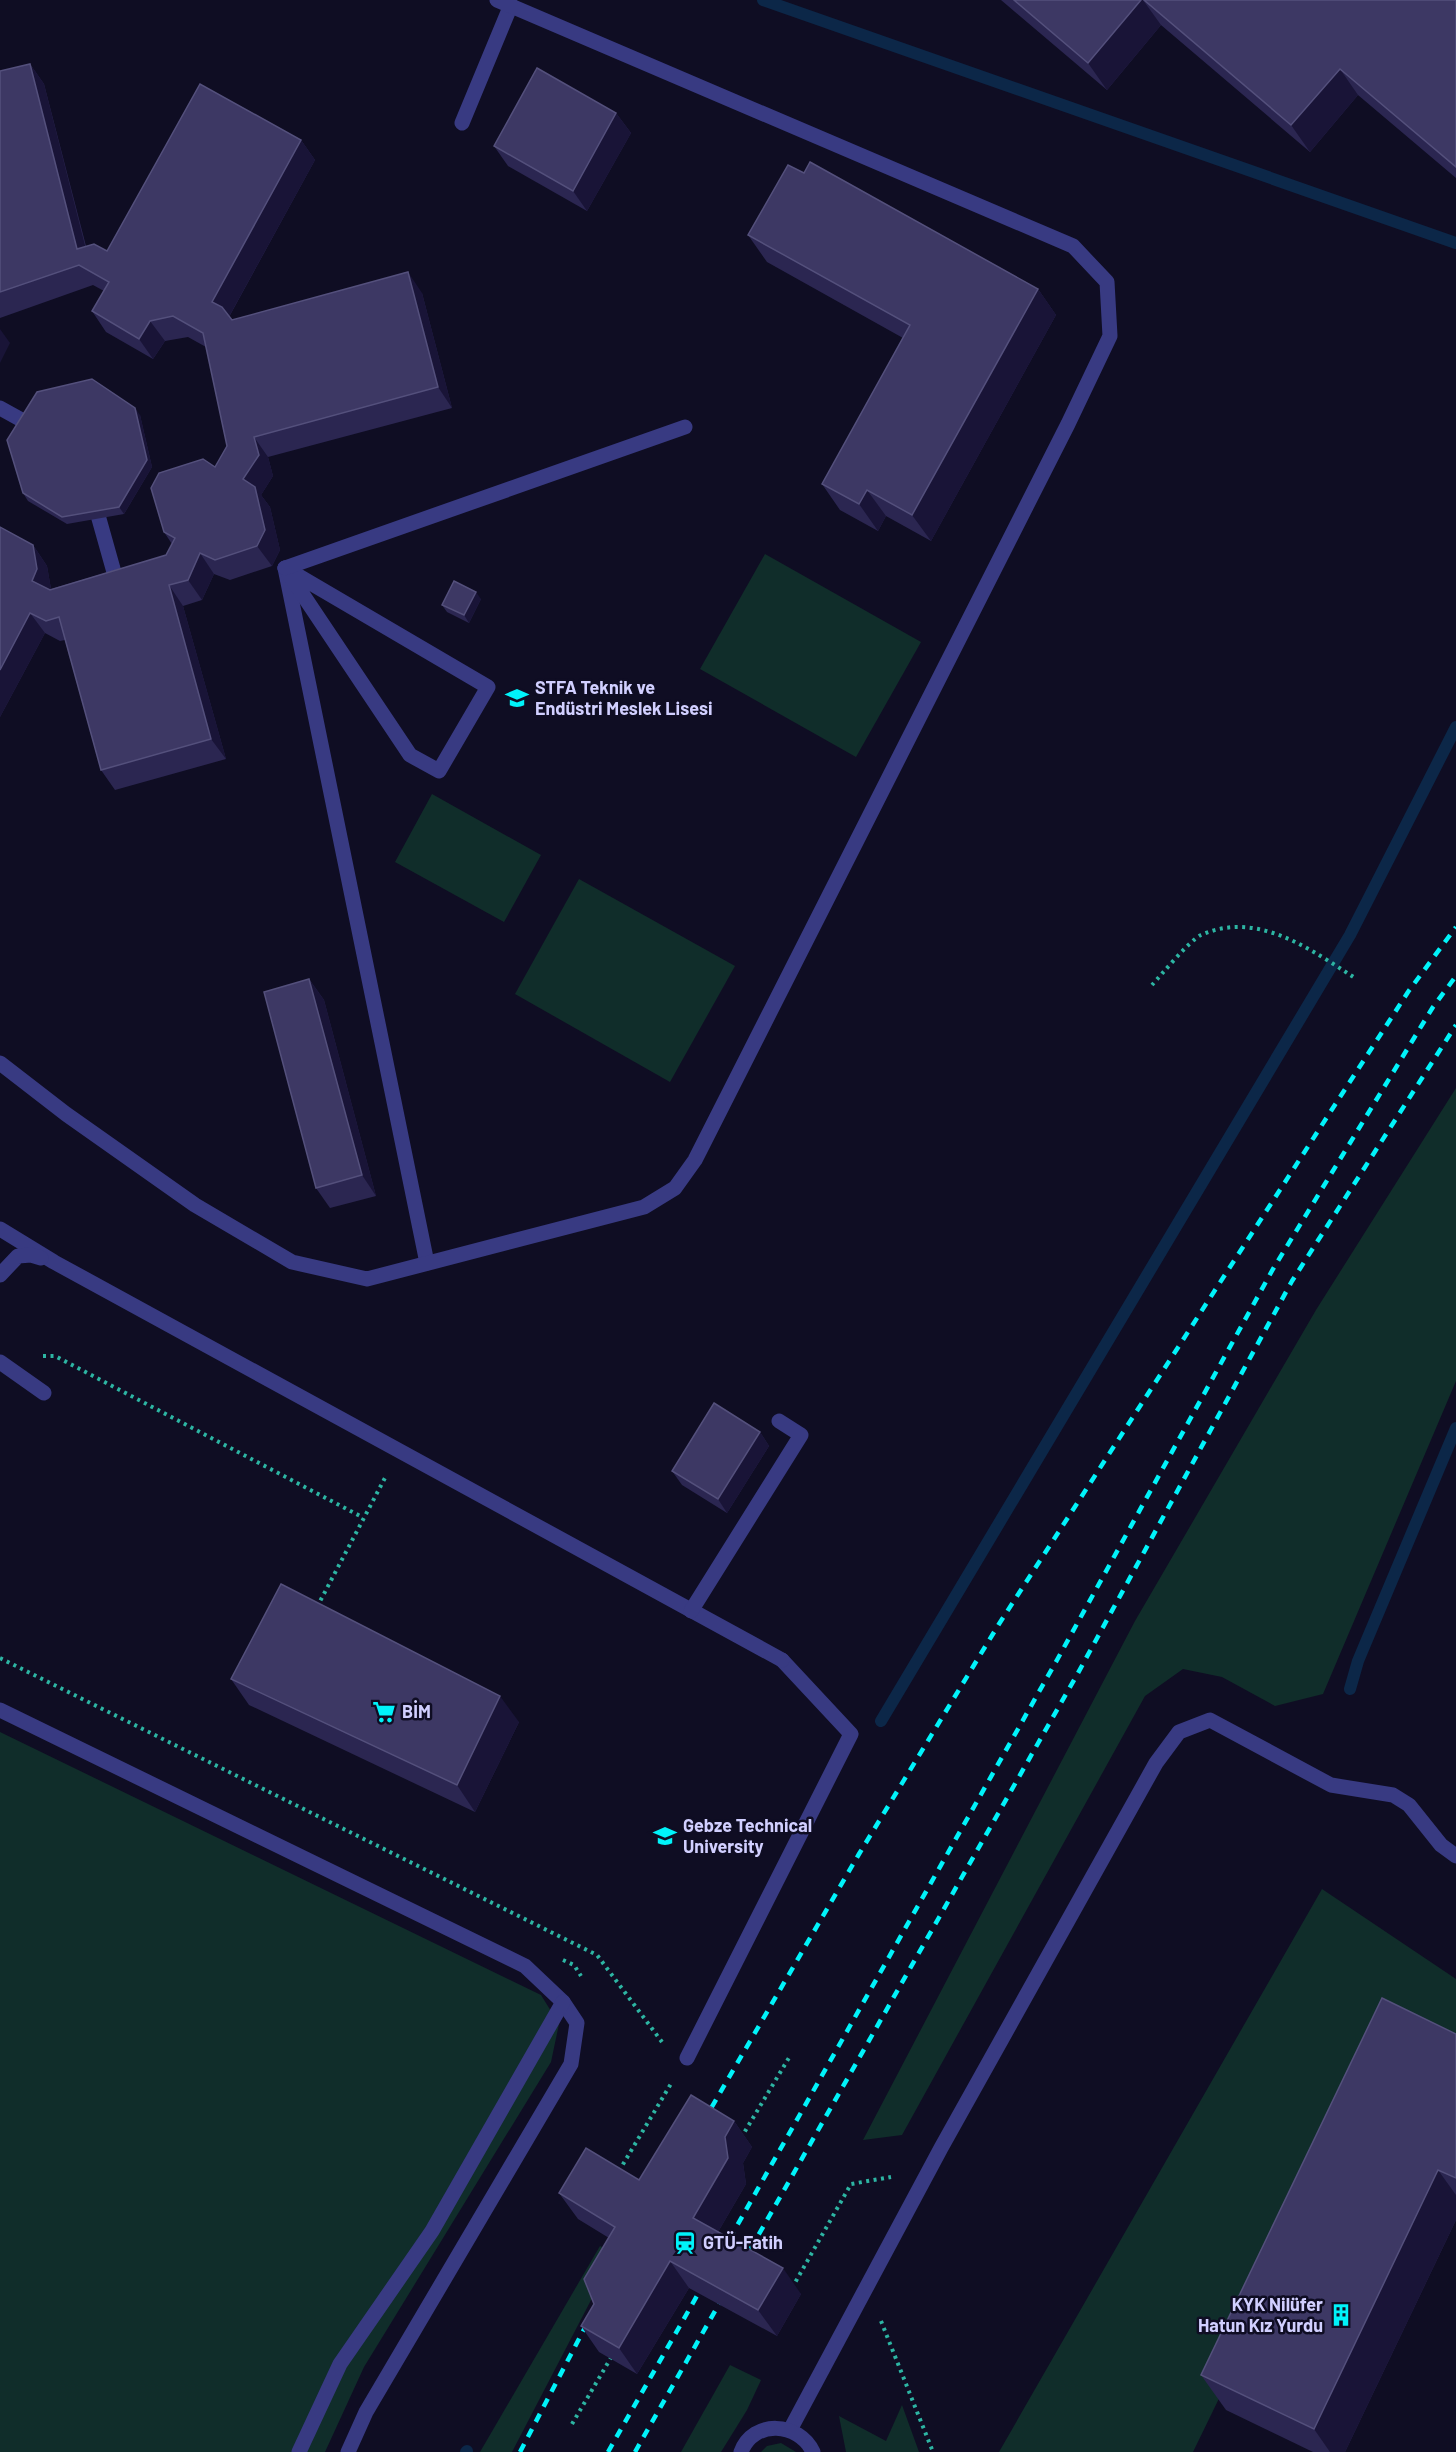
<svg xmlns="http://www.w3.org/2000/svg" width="1456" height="2452" font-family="Barlow,sans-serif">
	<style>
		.green { fill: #102d2a }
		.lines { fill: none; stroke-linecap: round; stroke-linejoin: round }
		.stream { stroke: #0c2748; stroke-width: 12 }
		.path { stroke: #2db5a3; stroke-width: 4; stroke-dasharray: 3 4.5; stroke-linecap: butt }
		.service { stroke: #383a82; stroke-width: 15 }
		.pedestrian { stroke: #383a82; stroke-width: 15 }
		.minor { stroke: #383a82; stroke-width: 15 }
		.rail { stroke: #00f3fa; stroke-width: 4.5; stroke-dasharray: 9 8; stroke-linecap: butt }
		.wall { fill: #2b2651 }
		.shaded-wall { fill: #191437 }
		.building { fill: #3d3864; stroke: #54507c; stroke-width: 1.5 }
		.labels { text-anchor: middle; stroke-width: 5; stroke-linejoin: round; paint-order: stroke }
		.poi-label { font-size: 18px; font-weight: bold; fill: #d1cfff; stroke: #0f0d23; text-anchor: start }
	</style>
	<rect width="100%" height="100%" fill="#0f0d23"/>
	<g class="green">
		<polygon points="765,554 921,642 856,757 700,669"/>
		<polygon points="432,794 541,855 504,922 395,862"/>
		<polygon points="579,879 735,966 670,1082 515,994"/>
		<polygon points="1456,1088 1456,1381 1323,1694 1275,1706 1222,1677 1183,1669 1145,1696 902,2135 863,2140 1135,1621 1316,1310"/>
		<polygon points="0,1732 541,1995 559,2024 551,2062 364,2367 325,2452 0,2452"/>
		<polygon points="1322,1889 1456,1979 1456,2052 1400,2026 1193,2452 999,2452"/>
		<polygon points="600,2246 615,2254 512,2452 480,2452"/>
		<polygon points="730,2365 761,2380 747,2410 721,2452 681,2452"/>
		<polygon points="902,2405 919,2452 846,2452 839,2416 886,2441"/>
		<polygon points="781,2443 796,2452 761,2452 767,2446"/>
	</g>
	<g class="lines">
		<g class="stream">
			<polyline points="763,0 1456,243"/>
			<polyline points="1350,1689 1358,1661 1456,1428"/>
			<polyline points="881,1721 1350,935 1456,727"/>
			<polyline points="466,2452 467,2451"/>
		</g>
		<g class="path">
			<path d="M1152,985c10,-11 38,-45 49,-50 56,-25 109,14 154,43"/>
			<polyline points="43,1356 55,1356 362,1517"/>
			<polyline points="317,1607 386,1476"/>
			<polyline points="0,1658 597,1955 662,2042"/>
			<polyline points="563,1960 574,1965 581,1976"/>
			<polyline points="741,2138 790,2056"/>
			<polyline points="619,2171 672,2082"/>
			<polyline points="792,2288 851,2184 891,2177"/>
			<polyline points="881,2321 933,2452"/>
			<polyline points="572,2424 612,2356"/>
		</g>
		<g class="service">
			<polyline points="462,123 511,5"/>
			<polyline points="285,568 427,1263"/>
			<polygon points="285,568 488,687 439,771 410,755"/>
			<polyline points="285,568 685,427"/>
			<polyline points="0,1063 66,1114 195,1205 292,1262 367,1279 644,1207 675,1188 695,1160 1068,424 1110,336 1107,282 1073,246 497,0"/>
			<polyline points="0,1362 44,1393"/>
			<polyline points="0,1710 525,1966 563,2002 577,2023 571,2064 366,2412 348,2452"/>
			<polyline points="790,2430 941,2148 1156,1763 1179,1732 1210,1720 1331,1785 1393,1795 1409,1805 1441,1845 1456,1856"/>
			<polyline points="299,2452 340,2364 432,2231 563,2002"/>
			<path d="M741,2452c12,-33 58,-30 72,0"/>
		</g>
		<g class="pedestrian">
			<polyline points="0,408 38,429"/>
			<polyline points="94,501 119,590"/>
			<polyline points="687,2058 851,1734 782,1660"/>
		</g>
		<g class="minor">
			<polyline points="0,1229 54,1262 782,1660"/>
			<polyline points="0,1275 18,1256 31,1255 41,1258"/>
			<polyline points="691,1611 801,1435 779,1421"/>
		</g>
		<g class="rail">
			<polyline points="703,2122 859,1854 999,1624 1408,992 1456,927"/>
			<polyline points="721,2254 1057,1660 1273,1269 1433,1007 1456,976"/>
			<polyline points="742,2264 1078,1673 1292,1281 1456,1025"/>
			<polyline points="520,2452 592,2314"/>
			<polyline points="608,2452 706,2280"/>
			<polyline points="635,2452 727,2290"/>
		</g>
	</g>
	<g class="wall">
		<polygon points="1001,0 1456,0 1456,178 1358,95 1310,152 1161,25 1107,90"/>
		<polygon points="30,64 44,84 86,246 107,251 301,140 315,160 229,317 232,320 422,293 452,408 268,457 273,476 261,495 270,507 280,550 272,566 230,580 214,574 202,600 183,606 226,759 115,790 101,770 65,640 60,641 45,633 0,717 0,527 33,545 47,566 51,589 166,555 172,544 164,532 215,467 227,446 206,347 188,337 165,341 153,359 106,332 92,311 104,291 93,285 0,318 0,71"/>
		<polygon points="616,113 631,133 587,211 508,166 494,146"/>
		<polygon points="804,173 1038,289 1056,315 931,541 886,516 878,531 840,510 822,484 903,338 767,262 748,235"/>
		<polygon points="140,415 152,467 124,514 67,524 28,501 23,493"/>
		<polygon points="481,599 469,623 447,612 442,605"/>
		<polygon points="309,979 324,1000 376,1196 330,1208 316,1188"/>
		<polygon points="760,1432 769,1446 727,1513 682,1485 672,1471"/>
		<polygon points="231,1679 519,1722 475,1812 249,1705"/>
		<polygon points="1456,2034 1456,2220 1345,2452 1313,2452 1226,2410 1201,2375"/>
		<polygon points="734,2121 752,2147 743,2163 746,2184 718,2232 801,2294 777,2336 689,2288 637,2374 599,2352 581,2326 594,2304 609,2238 578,2219 559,2193 639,2180"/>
	</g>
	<g class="shaded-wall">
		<polygon points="1141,0 1143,0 1161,25 1107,90 1088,63"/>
		<polygon points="30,64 44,84 91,269 77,249"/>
		<polygon points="1340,69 1358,95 1310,152 1291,125"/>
		<polygon points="616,113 631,133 587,211 573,191"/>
		<polygon points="301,140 315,160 226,322 212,302"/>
		<polygon points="408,272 422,293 452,408 438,387"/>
		<polygon points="1038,289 1056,315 931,541 912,515"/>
		<polygon points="150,321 165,341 153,359 139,339"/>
		<polygon points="0,329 10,343 0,363"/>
		<polygon points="135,408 140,415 152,467 124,514 119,507"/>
		<polygon points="254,437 268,457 273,476 261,495 270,507 280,550 272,566 257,546 243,479"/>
		<polygon points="867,490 886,516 878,531 859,504"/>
		<polygon points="33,545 47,566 51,589 46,602 32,581"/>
		<polygon points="200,553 214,574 202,600 188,580"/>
		<polygon points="169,585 183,606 226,759 211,739"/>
		<polygon points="476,592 481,599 469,623 464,615"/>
		<polygon points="30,613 45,633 0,717 0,670"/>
		<polygon points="309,979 324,1000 376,1196 362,1175"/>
		<polygon points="760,1432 769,1446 727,1513 718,1499"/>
		<polygon points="500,1696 519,1722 475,1812 457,1785"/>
		<polygon points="734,2121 752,2147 743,2163 746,2184 711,2244 693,2218 725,2137"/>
		<polygon points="1438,2170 1456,2195 1456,2220 1345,2452 1330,2452 1314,2429"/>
		<polygon points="670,2261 689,2288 637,2374 619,2348"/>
		<polygon points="783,2268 801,2294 777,2336 758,2310"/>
	</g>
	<g class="building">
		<polygon points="1014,0 1141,0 1088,63"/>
		<polygon points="1144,0 1456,0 1456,167 1340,69 1291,125"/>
		<polygon points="30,64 77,249 94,244 107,251 200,84 301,140 212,302 222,307 232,320 408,272 438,387 254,437 259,455 243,479 255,487 265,530 257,546 215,560 200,553 188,580 169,585 211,739 101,770 59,617 46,621 30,613 0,670 0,527 33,545 37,569 32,581 50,590 166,555 175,538 164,532 151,488 159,473 203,459 215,467 227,446 203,333 173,316 150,321 139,339 92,311 109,282 79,265 0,292 0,71"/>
		<polygon points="537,68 616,113 573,191 494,146"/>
		<polygon points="810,162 1038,289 912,515 867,490 859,504 822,484 910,325 748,235 788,165 804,173"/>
		<polygon points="92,379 135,408 147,460 119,507 62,517 23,493 7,440 37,392"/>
		<polygon points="454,581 476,592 464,615 442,605"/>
		<polygon points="309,979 362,1175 316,1188 264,992"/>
		<polygon points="714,1403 760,1432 718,1499 672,1471"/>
		<polygon points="281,1584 500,1696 457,1785 231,1679"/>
		<polygon points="1382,1998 1456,2034 1456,2178 1438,2170 1314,2429 1201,2375"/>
		<polygon points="691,2095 734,2121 725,2137 728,2158 693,2218 783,2268 758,2310 670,2261 619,2348 581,2326 594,2304 584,2279 615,2227 559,2193 586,2148 639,2180"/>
	</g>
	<defs>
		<g id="school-bare" transform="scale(1.8)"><path d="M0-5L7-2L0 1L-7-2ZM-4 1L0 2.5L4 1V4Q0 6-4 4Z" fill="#00f3fa" stroke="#0f0d23" stroke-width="2.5" paint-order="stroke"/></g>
		<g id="supermarket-bare" transform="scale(1.8)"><path d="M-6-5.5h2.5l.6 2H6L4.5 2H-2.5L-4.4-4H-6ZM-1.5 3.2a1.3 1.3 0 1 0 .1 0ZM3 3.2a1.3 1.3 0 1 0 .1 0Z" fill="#00f3fa" stroke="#0f0d23" stroke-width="2.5" paint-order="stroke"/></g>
		<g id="university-bare" transform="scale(1.8)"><path d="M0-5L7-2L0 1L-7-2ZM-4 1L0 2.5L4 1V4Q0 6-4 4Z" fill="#00f3fa" stroke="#0f0d23" stroke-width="2.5" paint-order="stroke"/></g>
		<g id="station-bare" transform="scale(1.8)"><path d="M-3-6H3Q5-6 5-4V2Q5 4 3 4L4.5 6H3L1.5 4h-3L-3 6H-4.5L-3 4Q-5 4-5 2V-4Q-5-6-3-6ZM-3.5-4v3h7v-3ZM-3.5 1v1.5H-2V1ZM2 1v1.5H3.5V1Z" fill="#00f3fa" stroke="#0f0d23" stroke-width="2.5" paint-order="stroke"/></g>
		<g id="building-bare" transform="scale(1.8)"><path d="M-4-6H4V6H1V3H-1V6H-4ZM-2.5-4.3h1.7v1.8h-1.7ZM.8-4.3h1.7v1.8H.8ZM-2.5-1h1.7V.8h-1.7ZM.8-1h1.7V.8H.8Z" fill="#00f3fa" stroke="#0f0d23" stroke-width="2.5" paint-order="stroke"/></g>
	</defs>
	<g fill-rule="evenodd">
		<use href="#school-bare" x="517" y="698"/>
		<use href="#supermarket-bare" x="384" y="1712"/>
		<use href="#university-bare" x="665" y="1836"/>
		<use href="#station-bare" x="685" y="2243"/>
		<use href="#building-bare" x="1341" y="2315"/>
	</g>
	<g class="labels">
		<g class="poi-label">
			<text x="535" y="694">STFA Teknik ve<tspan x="535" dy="21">Endüstri Meslek Lisesi</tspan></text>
			<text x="402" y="1718">BİM</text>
			<text x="683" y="1832">Gebze Technical<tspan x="683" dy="21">University</tspan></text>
			<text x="703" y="2249">GTÜ-Fatih</text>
			<text x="1323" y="2311" text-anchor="end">KYK Nilüfer<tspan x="1323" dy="21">Hatun Kız Yurdu</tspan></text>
		</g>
	</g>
</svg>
